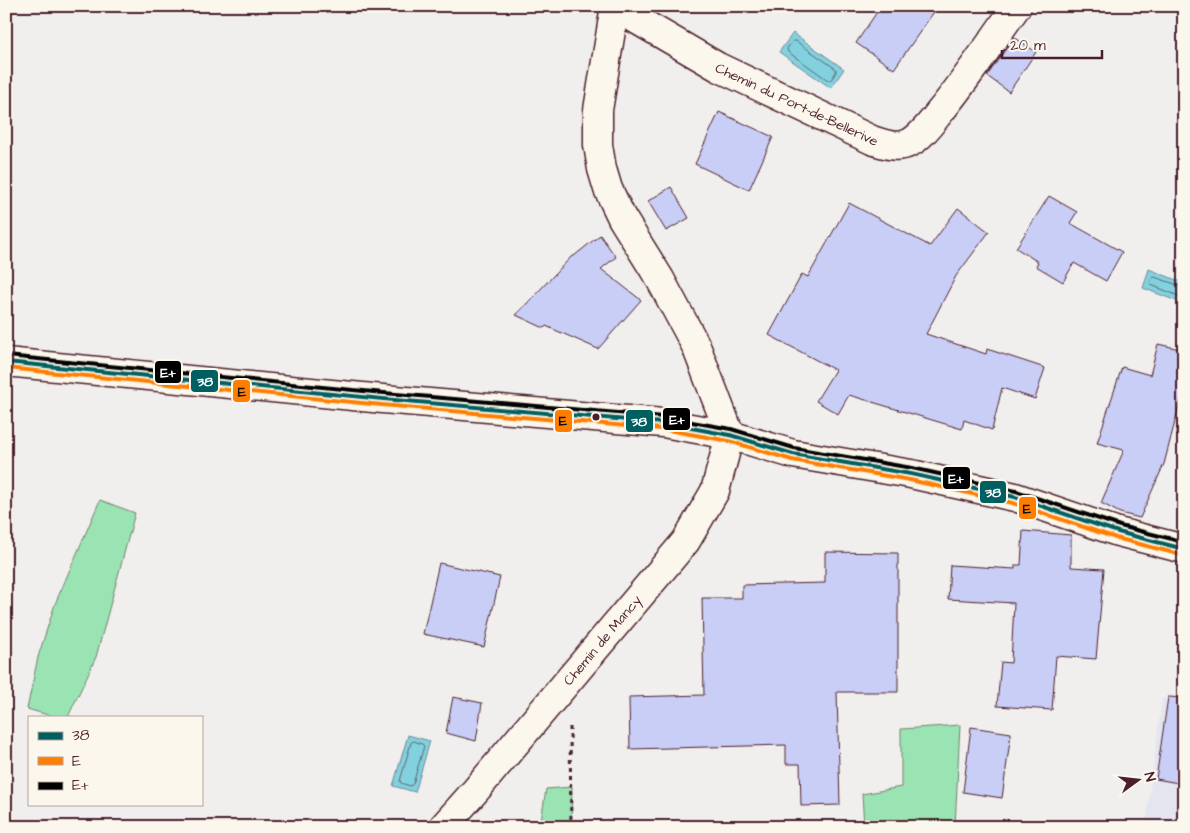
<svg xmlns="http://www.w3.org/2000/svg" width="1190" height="833" font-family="'Architects Daughter',sans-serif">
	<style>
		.built { fill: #e5e5f0 }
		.green { fill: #9ae3b2; stroke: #72816e }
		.water { fill: #82d1df; stroke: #6c8a97 }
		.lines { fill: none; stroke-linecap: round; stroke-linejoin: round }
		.shore { stroke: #606673; stroke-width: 1 }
		.building { fill: #c9cef6; stroke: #4a1f2b }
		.minor-casing { stroke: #4a1f2b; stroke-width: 31 }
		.major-casing { stroke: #4a1f2b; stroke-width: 31 }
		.path { stroke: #4a1f2b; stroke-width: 3; stroke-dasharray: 4 4; stroke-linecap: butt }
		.minor { stroke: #fbf7ec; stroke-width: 28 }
		.major { stroke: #fbf7ec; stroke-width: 28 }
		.bus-1-casing { stroke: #fbf7ec; stroke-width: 8 }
		.bus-2-casing { stroke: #fbf7ec; stroke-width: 8 }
		.bus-3-casing { stroke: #fbf7ec; stroke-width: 8 }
		.bus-1 { stroke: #005f61; stroke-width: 4 }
		.bus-2 { stroke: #ff7e00; stroke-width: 4 }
		.bus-3 { stroke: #000; stroke-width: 4 }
		.bus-dot { fill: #4a1f2b; stroke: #fbf7ec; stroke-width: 2 }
		.labels { text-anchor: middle; stroke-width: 4.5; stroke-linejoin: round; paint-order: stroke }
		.street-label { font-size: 14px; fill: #4a1f2b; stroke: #fbf7ec }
		.line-badge { stroke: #fbf7ec; stroke-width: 2 }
		.badge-label { font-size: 14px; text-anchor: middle; font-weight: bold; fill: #fff }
		.pale-badge-label { font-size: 14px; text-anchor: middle; font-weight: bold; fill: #111 }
	</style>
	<rect width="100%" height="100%" fill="#f1efee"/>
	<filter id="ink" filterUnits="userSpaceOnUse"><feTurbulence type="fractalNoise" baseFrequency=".02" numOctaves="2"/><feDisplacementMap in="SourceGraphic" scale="10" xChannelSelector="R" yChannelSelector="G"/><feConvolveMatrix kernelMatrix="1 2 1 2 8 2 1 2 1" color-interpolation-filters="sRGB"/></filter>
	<g filter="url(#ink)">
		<polygon class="built" points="1162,698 1184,702 1184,827 1145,827"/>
		<g class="green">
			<polygon points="100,500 135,513 96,657 68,717 55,717 27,709 38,657 55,604"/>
			<polygon points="960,725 955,827 864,827 862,794 901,787 901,729"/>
			<polygon points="572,787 571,827 540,827 546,789"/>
		</g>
		<g class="water">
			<polygon points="793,33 844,69 831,88 779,52"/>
			<polygon points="1149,269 1184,283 1184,304 1143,288"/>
			<polygon points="408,735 430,741 415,792 393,786"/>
		</g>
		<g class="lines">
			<g class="shore">
				<polygon points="793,41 796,41 836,69 836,72 831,80 828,80 788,52 787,49"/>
				<polyline points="1184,287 1154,277 1152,278 1150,283 1151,285 1184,298"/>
				<polygon points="414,741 422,744 424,746 413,784 410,786 401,783 400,781 411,743"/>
			</g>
		</g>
		<g class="building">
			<polygon points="881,6 938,6 894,69 856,43"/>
			<polygon points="1014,37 1036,52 1009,92 987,76"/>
			<polygon points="719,112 773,137 749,190 695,164"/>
			<polygon points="671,187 689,218 666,231 648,201"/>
			<polygon points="1049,196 1077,212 1070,223 1122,252 1106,281 1074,263 1063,282 1036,266 1038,262 1016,248"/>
			<polygon points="849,203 930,246 958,208 989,232 956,276 926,334 986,354 987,349 1045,368 1035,399 1002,388 992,430 964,420 962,429 849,395 838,414 816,401 835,370 769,335 802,274 808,277"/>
			<polygon points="600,235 616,257 601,269 641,300 598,349 546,326 544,328 516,315 572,256 574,256"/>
			<polygon points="1158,344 1184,350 1184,387 1164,464 1140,518 1120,513 1101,503 1124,450 1097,443 1122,367 1150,375"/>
			<polygon points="1023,531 1071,535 1071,567 1104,569 1096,659 1056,656 1052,710 997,706 1001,662 1011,663 1014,603 948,599 950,565 1015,569 1015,565 1021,565"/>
			<polygon points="825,552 898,553 898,692 837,692 840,805 801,806 800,764 786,764 786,745 630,749 629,697 704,695 702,598 742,598 742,585 825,583"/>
			<polygon points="439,563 500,577 484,647 423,634"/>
			<polygon points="453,697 482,703 476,741 446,733"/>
			<polygon points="1168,697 1184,698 1184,784 1156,779"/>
			<polygon points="971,727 1011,733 1002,798 963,792"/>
		</g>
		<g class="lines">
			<g class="minor-casing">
				<g id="minor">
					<path d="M615,7l103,60 154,73c12,4 25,9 37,3 12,-6 22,-20 30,-30 28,-34 52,-71 78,-107"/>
					<polyline points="443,827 476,790 686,541 715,491 730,435 696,346 660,279 622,218 608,189 602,169 598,145 598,110 615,6"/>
				</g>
			</g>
			<g class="major-casing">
				<polyline id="major" points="6,362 383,399 663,423 730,435 793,454 911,474 1015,497 1118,532 1184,549"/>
			</g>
			<polyline class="path" points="570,727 571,827"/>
			<use href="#minor" class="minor"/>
			<use href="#major" class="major"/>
			<g class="bus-1-casing">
				<polyline id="bus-1" points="6,362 383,399 663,423 730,435 793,454 911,474 1015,497 1118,532 1184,549"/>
			</g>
			<g class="bus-2-casing">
				<polyline id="bus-2" points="6,368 382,405 662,429 729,441 792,460 910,480 1013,503 1116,538 1182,555"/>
			</g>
			<g class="bus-3-casing">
				<polyline id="bus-3" points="7,356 384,393 664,417 731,429 794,448 912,468 1016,491 1120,526 1184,542"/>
			</g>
			<use href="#bus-1" class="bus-1"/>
			<use href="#bus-2" class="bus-2"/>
			<use href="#bus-3" class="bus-3"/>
		</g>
	</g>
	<circle class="bus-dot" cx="596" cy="417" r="4.5"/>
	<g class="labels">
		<g class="street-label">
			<text transform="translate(797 104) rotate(25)" y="5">Chemin du Port-de-Bellerive</text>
			<text transform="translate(602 640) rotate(-50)" y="5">Chemin de Mancy</text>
		</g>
	</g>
	<g class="line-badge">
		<rect x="154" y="360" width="28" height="24" rx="5" fill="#000"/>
		<rect x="190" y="369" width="29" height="24" rx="5" fill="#005f61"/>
		<rect x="232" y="379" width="19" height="24" rx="5" fill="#ff7e00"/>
		<rect x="662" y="407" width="29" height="24" rx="5" fill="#000"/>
		<rect x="554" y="409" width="19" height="24" rx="5" fill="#ff7e00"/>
		<rect x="625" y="409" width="29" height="24" rx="5" fill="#005f61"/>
		<rect x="942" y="466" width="29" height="24" rx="5" fill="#000"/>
		<rect x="979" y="480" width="28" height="24" rx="5" fill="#005f61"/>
		<rect x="1018" y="496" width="19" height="24" rx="5" fill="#ff7e00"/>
	</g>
	<g class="badge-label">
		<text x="168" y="377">E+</text>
		<text x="205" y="386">38</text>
		<text x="677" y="424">E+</text>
		<text x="639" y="426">38</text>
		<text x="956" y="483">E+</text>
		<text x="993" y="497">38</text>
	</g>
	<g class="pale-badge-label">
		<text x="242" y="396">E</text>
		<text x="563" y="425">E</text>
		<text x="1027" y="513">E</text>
	</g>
	<rect width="1190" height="833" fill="none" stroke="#fbf7ec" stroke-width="25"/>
	<rect x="12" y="12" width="1165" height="808" fill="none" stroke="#4a1f2b" stroke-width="2" filter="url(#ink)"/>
	<rect x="28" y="716" width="175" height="90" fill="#fbf7ec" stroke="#b4a19f"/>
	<rect x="38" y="732" width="25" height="8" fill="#005f61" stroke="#b4a19f"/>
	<text x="72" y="740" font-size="15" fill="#4a1f2b">38</text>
	<rect x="38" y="757" width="25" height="8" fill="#ff7e00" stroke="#b4a19f"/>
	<text x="72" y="766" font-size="15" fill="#4a1f2b">E</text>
	<rect x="38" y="782" width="25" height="8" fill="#000000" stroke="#b4a19f"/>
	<text x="72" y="790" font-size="15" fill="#4a1f2b">E+</text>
	<g transform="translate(1138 780) rotate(75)" stroke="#fbf7ec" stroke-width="4" paint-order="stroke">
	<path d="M0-4L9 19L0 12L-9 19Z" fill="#4a1f2b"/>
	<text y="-8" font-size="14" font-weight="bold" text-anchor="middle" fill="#4a1f2b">N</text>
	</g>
	<path d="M1002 50v8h100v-8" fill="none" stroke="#4a1f2b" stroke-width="2.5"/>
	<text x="1010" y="50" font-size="15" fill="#4a1f2b" stroke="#fbf7ec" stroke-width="4" paint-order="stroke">20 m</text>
</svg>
